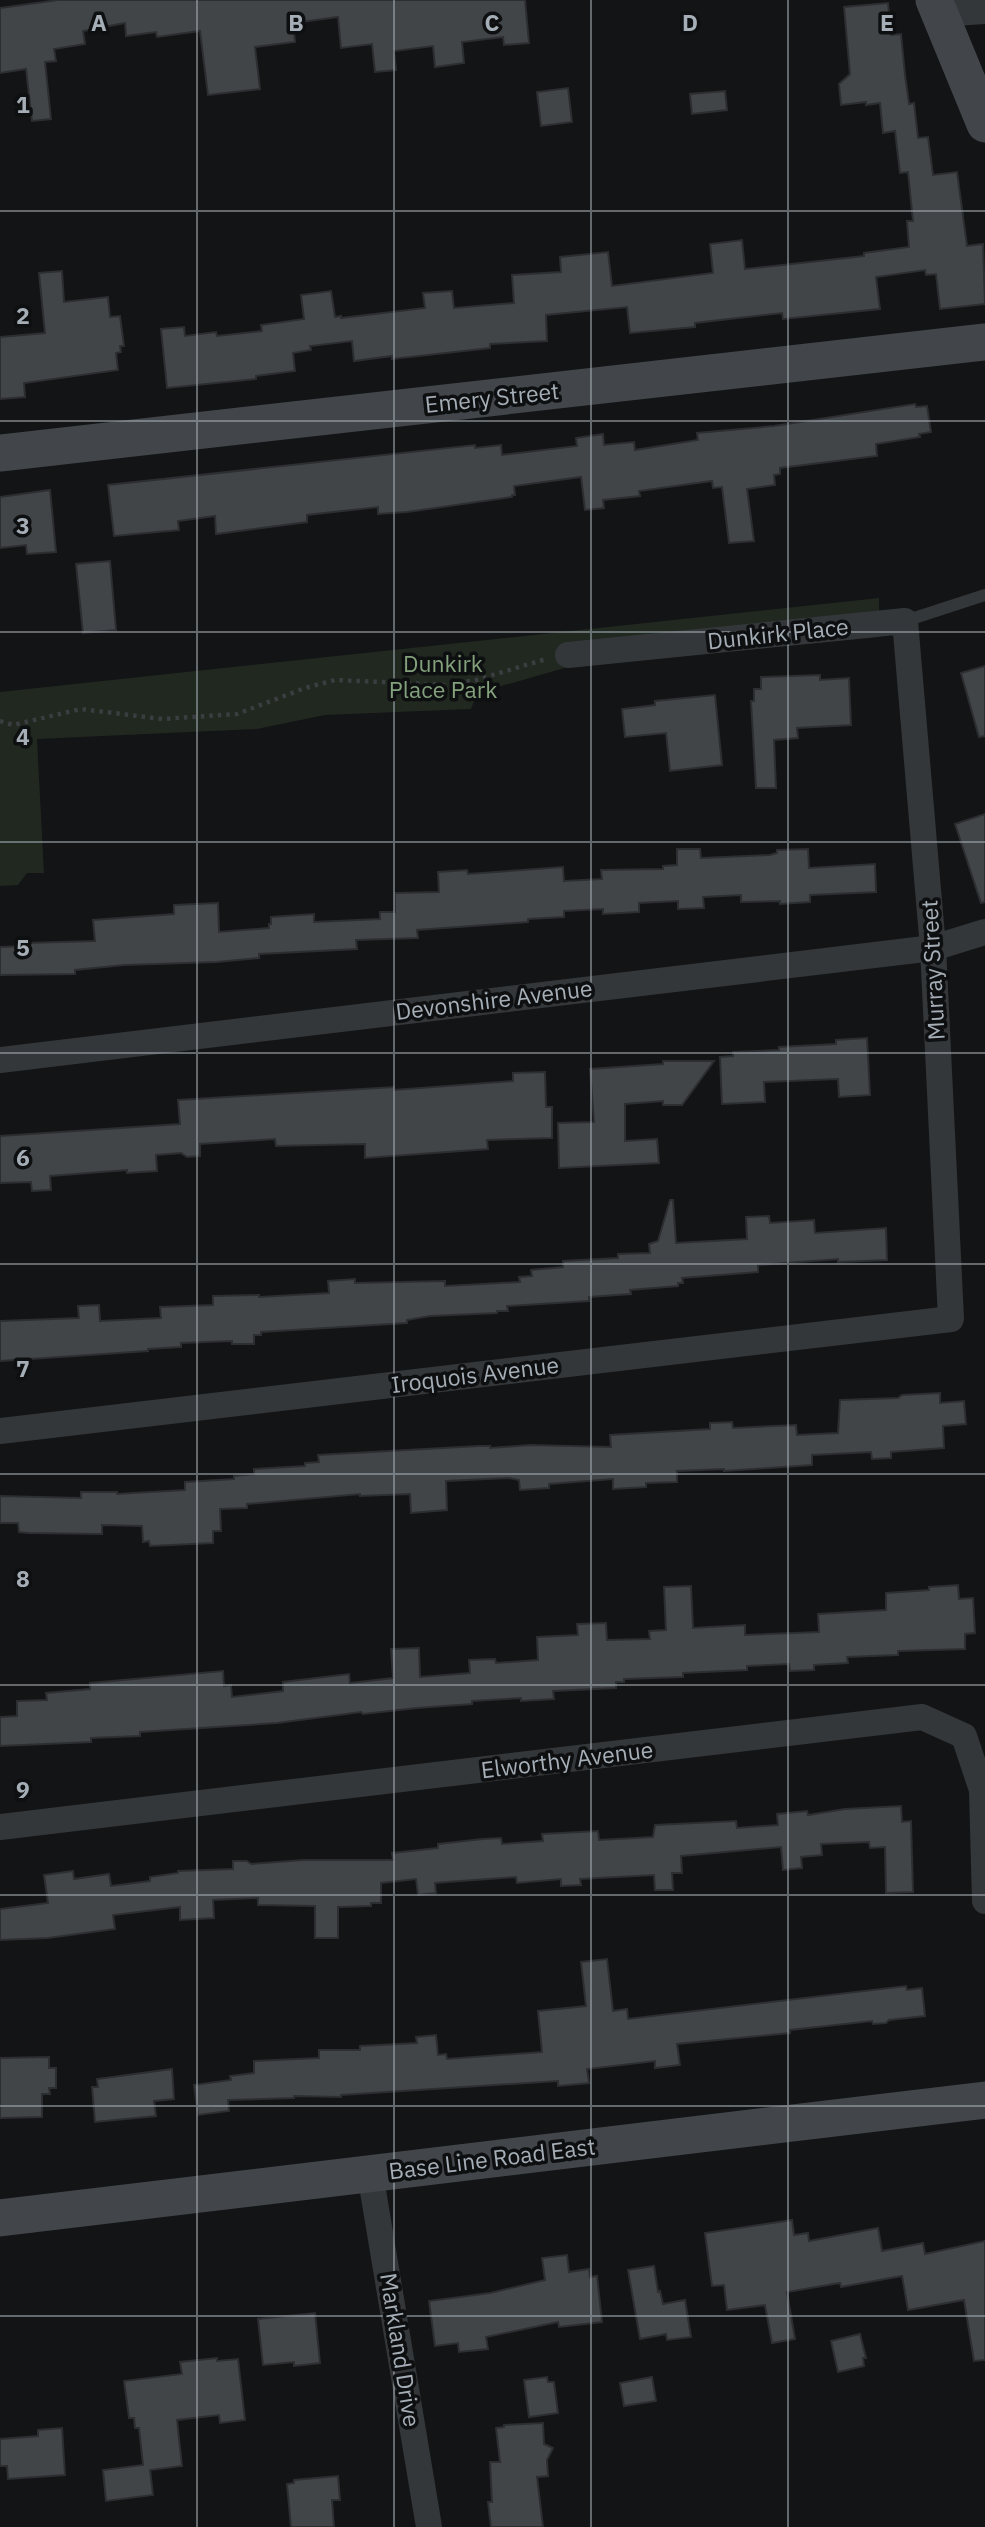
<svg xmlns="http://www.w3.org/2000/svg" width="985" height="2527" font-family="'IBM Plex Sans',sans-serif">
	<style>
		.green { fill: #202820 }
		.building { fill: #424548; stroke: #2d2e31; stroke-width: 2 }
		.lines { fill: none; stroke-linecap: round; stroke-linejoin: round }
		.path { stroke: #3a3e41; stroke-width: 4.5; stroke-dasharray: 3.5 5; stroke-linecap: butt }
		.lane { stroke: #34373a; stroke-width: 12 }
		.street { stroke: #34373a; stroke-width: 26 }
		.secondary { stroke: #42464a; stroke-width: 37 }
		.grid { fill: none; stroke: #a5aeb6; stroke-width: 2; stroke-opacity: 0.55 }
		.labels { text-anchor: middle; stroke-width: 7; stroke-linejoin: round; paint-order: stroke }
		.street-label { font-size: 23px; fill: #a5aeb6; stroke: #0e0f10 }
		.park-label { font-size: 23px; fill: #83a17c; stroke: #0e0f10 }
		.grid-label { font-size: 23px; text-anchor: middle; font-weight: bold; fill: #a5aeb6; stroke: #0e0f10; stroke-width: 7; stroke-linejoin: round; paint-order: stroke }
	</style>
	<rect width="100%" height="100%" fill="#131415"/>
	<polygon class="green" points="879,598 880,637 568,667 477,693 471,709 325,715 257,729 37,739 44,873 27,873 18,885 0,886 0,692"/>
	<g class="building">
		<polygon points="58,0 525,0 529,43 504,45 503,37 462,42 464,63 435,67 433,46 394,51 396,70 375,72 372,44 341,48 338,17 293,23 295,42 255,47 260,89 208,95 200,31 157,37 156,32 126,36 125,23 83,31 85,44 54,49 56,61 45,62 51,119 32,121 26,69 0,73 0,8"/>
		<polygon points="888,3 891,35 901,34 905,75 909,104 914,103 918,138 928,137 933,175 957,172 967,246 983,244 985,304 940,309 936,274 926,275 925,270 876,277 880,309 783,319 782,313 695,323 695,327 630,333 627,307 546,315 547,341 490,344 490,348 392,359 392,356 354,361 352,341 310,346 311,350 293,353 295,371 256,376 256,379 167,388 161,329 184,327 185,336 216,332 217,336 262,331 261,325 304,319 301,295 331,291 335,317 341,316 341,318 425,308 423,293 452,291 454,308 514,303 512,275 561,272 560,257 608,252 612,286 713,273 710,244 742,240 745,269 864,256 864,253 909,247 907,221 913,221 908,172 900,173 895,131 883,133 880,103 866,105 866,102 841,105 839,84 850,74 844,7"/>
		<polygon points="568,88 572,122 541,126 537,92"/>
		<polygon points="725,91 727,110 692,114 690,94"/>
		<polygon points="62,271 64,302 108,297 110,317 120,316 124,346 120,346 121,352 116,353 118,370 24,383 25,397 0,399 0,337 45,333 39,273"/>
		<polygon points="915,404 916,407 927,406 931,432 919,434 920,437 876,444 877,456 780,468 780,474 774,475 775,485 747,489 754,541 729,543 722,487 713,488 712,481 639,491 640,496 603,500 604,508 585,510 581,477 514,486 515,495 512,495 512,497 407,512 378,514 378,507 307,515 307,522 216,534 215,516 178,521 179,530 114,536 108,485 475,445 475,448 501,445 502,455 577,446 576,438 603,434 604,445 634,442 635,450 698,440 697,433 774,426"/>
		<polygon points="50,490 56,552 27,554 26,545 0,548 0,497"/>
		<polygon points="110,561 116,630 83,633 76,564"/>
		<polygon points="985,666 985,736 979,737 961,673"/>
		<polygon points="820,675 820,680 849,678 851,725 797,728 798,738 774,740 776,788 756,788 751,701 754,701 754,689 761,689 761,677"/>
		<polygon points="715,695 722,765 670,771 666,733 625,737 622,709 655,705 655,701"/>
		<polygon points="985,814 985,902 981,903 955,824"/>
		<polygon points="677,849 700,849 701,858 770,855 777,853 777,850 808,849 809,868 875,864 876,892 810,895 810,902 780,904 780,901 741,902 741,895 703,897 704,908 678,909 678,901 639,903 639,912 603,914 603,909 564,911 564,917 528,919 528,922 417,930 418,938 356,940 357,949 259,954 259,958 217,962 124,965 75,970 75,974 0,975 0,947 26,946 26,943 95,941 93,920 174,914 174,905 218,903 219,932 269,928 269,924 271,924 271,917 314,914 314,922 380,919 380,912 395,912 395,893 439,892 438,872 467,870 468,874 563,867 564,881 602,879 601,870 663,869 663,866 677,865"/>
		<polygon points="867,1038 870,1095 839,1097 838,1079 764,1082 765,1102 722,1104 720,1057 733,1056 733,1052 779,1050 779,1047 836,1044 836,1040"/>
		<polygon points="663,1061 714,1061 682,1105 663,1105 663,1101 625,1104 625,1141 657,1139 659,1163 559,1168 558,1123 594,1122 590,1069 663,1064"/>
		<polygon points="545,1072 546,1107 552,1107 552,1138 487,1140 488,1149 365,1158 365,1144 276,1146 275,1139 200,1144 200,1156 187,1157 181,1153 156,1155 157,1171 127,1173 127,1170 50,1176 51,1190 32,1191 31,1182 0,1183 0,1136 180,1124 178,1100 394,1087 394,1090 513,1081 513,1073"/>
		<polygon points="670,1200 673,1200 676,1243 747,1239 746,1217 769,1216 770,1223 814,1220 815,1233 886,1228 887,1260 838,1262 838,1259 758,1265 758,1272 682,1278 683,1283 678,1283 678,1286 630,1290 631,1294 589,1297 589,1301 507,1306 508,1311 497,1311 497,1313 430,1316 407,1320 407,1323 261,1332 261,1335 254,1335 254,1344 232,1344 232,1341 181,1343 181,1347 148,1349 148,1351 0,1361 0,1321 79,1318 78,1306 99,1305 100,1321 161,1318 160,1307 213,1305 213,1296 259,1295 259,1297 329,1293 328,1281 355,1279 355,1283 445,1281 445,1286 520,1282 519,1277 532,1276 531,1270 563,1267 563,1261 618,1258 618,1254 650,1253 649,1244 658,1241"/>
		<polygon points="940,1393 940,1403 964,1401 966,1424 943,1426 944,1448 891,1452 891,1458 872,1459 871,1452 812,1455 812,1465 724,1471 724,1469 677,1471 677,1482 646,1483 646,1487 613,1489 613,1479 549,1484 549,1488 520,1490 519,1480 509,1478 446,1481 447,1510 411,1513 410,1494 360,1496 360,1494 247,1504 247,1508 220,1509 221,1531 213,1531 213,1543 150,1546 149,1541 143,1542 142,1526 102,1525 102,1534 29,1533 19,1532 18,1523 0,1523 0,1496 81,1498 81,1492 117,1492 117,1494 185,1490 185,1482 234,1479 234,1476 254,1474 254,1469 305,1466 305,1463 319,1462 318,1455 479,1446 490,1446 490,1448 530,1445 611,1447 610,1435 710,1429 710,1423 732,1422 733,1428 796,1425 797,1435 838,1433 840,1400 898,1398 902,1395"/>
		<polygon points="958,1585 959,1599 973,1598 975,1633 965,1634 965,1649 898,1651 898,1655 847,1657 848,1663 814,1665 814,1670 790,1671 789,1664 747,1666 747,1670 683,1673 683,1677 624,1679 624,1682 616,1682 616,1688 553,1691 554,1699 521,1701 521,1698 472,1701 472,1704 417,1708 363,1714 361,1712 277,1723 140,1732 140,1736 91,1738 91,1742 0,1746 0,1717 17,1716 17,1701 47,1700 46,1693 90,1689 90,1683 223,1671 224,1686 231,1685 232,1697 283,1691 283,1682 349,1674 350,1683 393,1678 391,1649 419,1648 420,1677 470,1673 469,1660 495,1659 496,1663 538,1660 537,1637 578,1635 577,1624 606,1623 607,1640 650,1639 649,1631 666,1630 664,1587 691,1586 693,1628 745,1625 745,1635 819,1632 818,1614 886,1610 886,1593 929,1590 929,1587"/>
		<polygon points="901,1806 902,1822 911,1821 913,1892 886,1893 885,1847 870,1848 869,1842 821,1844 822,1855 801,1857 802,1868 783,1870 781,1847 681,1856 682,1873 672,1873 673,1890 655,1890 654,1875 580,1879 581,1885 561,1886 561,1879 517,1883 516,1877 460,1881 435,1883 436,1893 418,1895 416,1879 381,1883 381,1903 371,1903 371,1906 338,1907 338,1938 315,1938 315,1906 258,1905 258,1898 213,1900 214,1918 180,1920 180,1907 113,1915 115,1929 48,1938 0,1940 0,1909 48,1903 44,1875 73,1871 74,1879 109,1874 111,1886 150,1881 150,1877 178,1873 178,1871 233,1869 233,1861 247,1861 251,1864 304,1860 393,1860 392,1853 438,1848 438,1844 483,1839 501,1838 502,1844 543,1841 542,1834 598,1831 599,1840 653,1837 655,1825 736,1821 737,1828 778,1825 777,1814 807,1811 808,1815 845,1809"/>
		<polygon points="607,1959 613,2011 627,2009 628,2019 906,1986 907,1990 922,1988 925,2016 889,2020 886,2023 873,2024 872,2021 790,2030 790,2033 677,2044 680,2065 655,2068 655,2061 587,2069 589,2083 558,2086 558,2081 341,2095 341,2097 294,2096 294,2098 228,2100 229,2111 198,2115 194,2085 231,2080 230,2076 254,2073 254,2061 319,2058 319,2050 360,2050 360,2046 417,2043 416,2037 436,2035 438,2055 446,2054 447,2059 542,2052 538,2011 586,2006 581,1962"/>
		<polygon points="49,2057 49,2068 56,2068 56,2088 49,2088 50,2094 42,2094 42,2117 0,2118 0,2058"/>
		<polygon points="172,2069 174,2099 154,2101 156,2116 95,2122 92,2087 98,2087 97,2079"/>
		<polygon points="792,2220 794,2235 808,2233 809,2241 878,2228 882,2251 923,2243 925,2254 985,2241 985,2360 974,2361 964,2300 908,2310 902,2276 841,2287 840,2283 787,2292 795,2339 772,2343 765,2305 727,2310 724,2285 712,2286 705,2233"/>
		<polygon points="567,2255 569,2272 589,2269 590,2277 597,2276 602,2322 559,2327 558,2322 486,2337 488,2349 459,2352 458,2343 435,2346 429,2301 490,2293 545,2280 542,2258"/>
		<polygon points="654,2266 658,2292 660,2291 663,2304 685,2300 691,2337 667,2340 666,2334 640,2339 628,2270"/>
		<polygon points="315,2313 320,2363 294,2366 294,2362 263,2365 258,2319"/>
		<polygon points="860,2334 866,2358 863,2358 864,2366 838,2372 831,2341"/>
		<polygon points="217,2358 217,2361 238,2359 245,2420 220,2423 219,2415 177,2420 182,2466 150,2470 153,2495 106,2501 103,2470 143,2465 139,2428 135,2428 134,2418 129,2418 124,2381 182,2374 180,2362"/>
		<polygon points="547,2377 548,2382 554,2382 558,2413 529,2417 524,2380"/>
		<polygon points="652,2377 656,2401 624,2406 620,2383"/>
		<polygon points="543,2423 544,2444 553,2448 547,2460 548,2476 537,2477 543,2527 491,2527 488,2502 492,2502 490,2462 500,2462 496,2428 504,2427 504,2425"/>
		<polygon points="62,2428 65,2475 8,2479 7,2466 0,2466 0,2439 38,2436 38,2430"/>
		<polygon points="338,2476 340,2500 332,2500 334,2527 291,2527 287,2484 294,2483 294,2480"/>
	</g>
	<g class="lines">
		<polyline class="path" points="0,721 13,725 81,709 162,719 237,714 305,688 335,680 447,685 476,680 546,659"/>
		<polyline class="lane" points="905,621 985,595"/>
		<g class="street">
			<polyline points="940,14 985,11"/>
			<polyline points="0,1060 933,948 985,932"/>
			<polyline points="0,1431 951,1319 933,948 905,621 568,655"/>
			<polyline points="0,1827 922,1717 964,1736 982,1790 985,1901"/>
			<polyline points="370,2173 429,2527"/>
		</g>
		<g class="secondary">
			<polyline points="934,0 985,124"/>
			<polyline points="0,453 985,342"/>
			<polyline points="0,2218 985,2100"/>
		</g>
	</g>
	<path class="grid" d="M197,0v2527M394,0v2527M591,0v2527M788,0v2527M0,211h985M0,421h985M0,632h985M0,842h985M0,1053h985M0,1264h985M0,1474h985M0,1685h985M0,1895h985M0,2106h985M0,2316h985"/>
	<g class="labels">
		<g class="street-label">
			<text transform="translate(492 398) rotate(-6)" y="8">Emery Street</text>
			<text transform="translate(778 634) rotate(-6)" y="8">Dunkirk Place</text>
			<text transform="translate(933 970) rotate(-93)" y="8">Murray Street</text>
			<text transform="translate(494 1000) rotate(-7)" y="8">Devonshire Avenue</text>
			<text transform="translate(475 1375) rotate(-7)" y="8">Iroquois Avenue</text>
			<text transform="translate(567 1760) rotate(-7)" y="8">Elworthy Avenue</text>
			<text transform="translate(492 2159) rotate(-7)" y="8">Base Line Road East</text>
			<text transform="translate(400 2350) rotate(81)" y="8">Markland Drive</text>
		</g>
		<g class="park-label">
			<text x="443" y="672">Dunkirk<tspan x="443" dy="26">Place Park</tspan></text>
		</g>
	</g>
	<g class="grid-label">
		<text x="99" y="31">A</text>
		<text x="296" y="31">B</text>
		<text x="492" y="31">C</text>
		<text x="690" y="31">D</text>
		<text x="887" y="31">E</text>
		<text x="23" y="113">1</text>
		<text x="23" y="324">2</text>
		<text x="23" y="534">3</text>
		<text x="23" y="745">4</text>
		<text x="23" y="956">5</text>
		<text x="23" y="1166">6</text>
		<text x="23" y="1377">7</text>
		<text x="23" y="1587">8</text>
		<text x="23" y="1798">9</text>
	</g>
</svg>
